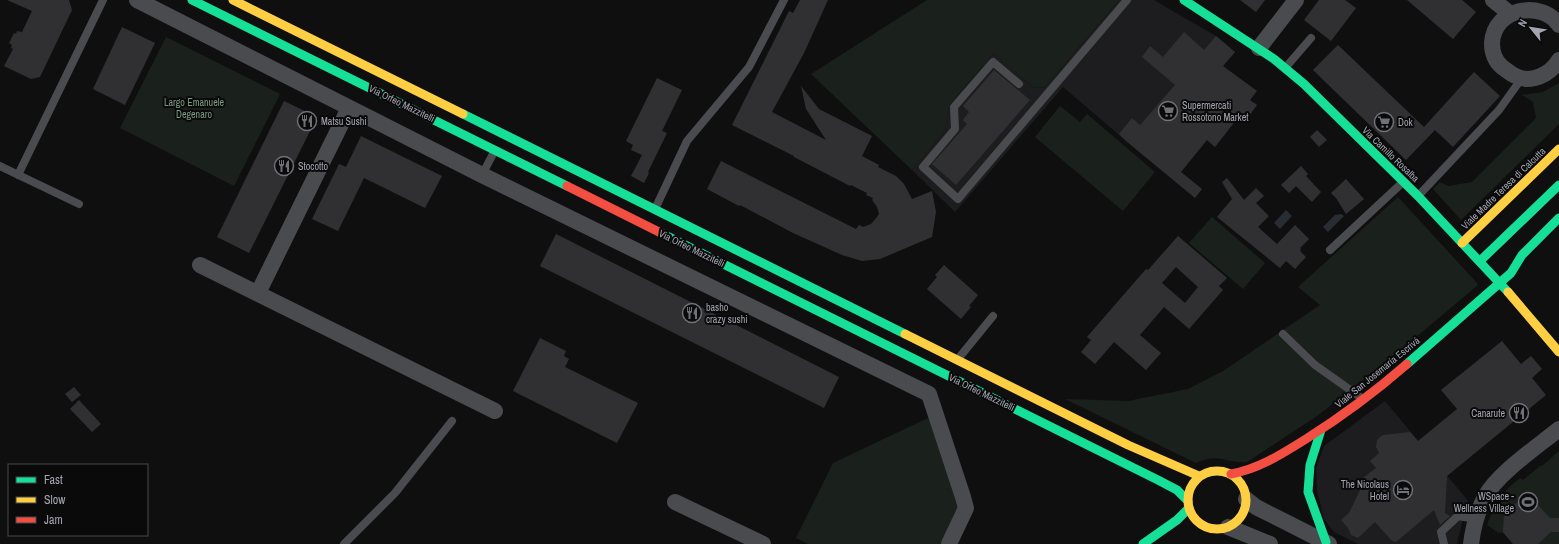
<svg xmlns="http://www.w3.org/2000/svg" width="1559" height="544" font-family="'Archivo Narrow',sans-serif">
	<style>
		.built { fill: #1d1c1e }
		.green { fill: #1a201c }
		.water { fill: #282d34 }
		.building { fill: #303033; fill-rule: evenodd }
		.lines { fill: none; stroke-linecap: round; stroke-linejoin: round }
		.lane { stroke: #4a4b4f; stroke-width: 8 }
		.street { stroke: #4a4b4f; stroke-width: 16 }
		.fast { stroke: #16e098; stroke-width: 9 }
		.slow { stroke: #ffcf43; stroke-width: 9 }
		.jam { stroke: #f24e42; stroke-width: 9 }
		.labels { text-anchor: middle; stroke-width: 4; stroke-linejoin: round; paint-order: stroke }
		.park-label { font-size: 10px; fill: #7a9a81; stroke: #0b0a0b }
		.street-label { font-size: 10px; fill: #a2a4b0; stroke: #0b0a0b }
		.poi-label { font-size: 10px; fill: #a2a4b0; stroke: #0b0a0b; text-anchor: start }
	</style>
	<rect width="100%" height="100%" fill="#100f10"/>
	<g class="built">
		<polygon points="1119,0 1154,0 1216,36 1235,52 1145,157 1063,87 955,212 912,170 945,131 949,105 994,53 1034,88 1045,87"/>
		<polygon points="1385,401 1469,502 1462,523 1457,544 1358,544 1334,532 1324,519 1317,491 1316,468 1324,446"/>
	</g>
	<g class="green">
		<polygon points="927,0 1119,0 1045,87 1034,88 994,53 949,105 945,131 912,170 811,74"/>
		<polygon points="166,37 280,94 234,186 120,128"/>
		<polygon points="1559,83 1559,124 1461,220 1433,189 1440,182 1448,186 1472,182 1536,118 1533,102 1522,95 1543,92"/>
		<polygon points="1060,106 1080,122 1087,114 1155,172 1123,211 1035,137"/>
		<path d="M1398,197l79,86 1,2 -100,84 -61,47 -70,46c-21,2 -27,-10 -51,1l-131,-64 63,2 60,-12 35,-18 97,-66 -22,-18z"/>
		<polygon points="1212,217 1265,263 1243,289 1189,243"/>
		<polygon points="930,417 958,503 958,511 941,544 808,544 796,538 833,463"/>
		<path d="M1559,451v93h-46l-10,-11 -6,-1 -10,-7c9,-23 14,-32 33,-47l3,2 17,-14 3,-1z"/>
	</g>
	<g class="water">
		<polygon points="1286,210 1292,216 1280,229 1274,223"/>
		<polygon points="1341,214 1344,216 1328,232 1323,227 1335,215"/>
	</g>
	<g class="building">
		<polygon points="7,0 69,0 72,10 40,77 31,79 4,66 13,49 11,48 12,45 9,43 14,33 16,34 17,31 22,32 32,11"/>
		<polygon points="800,0 828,0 804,53 772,112 826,140 806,109 801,86 819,109 872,136 862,156 879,165 878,167 896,176 904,184 912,199 932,191 936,212 932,237 880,259 862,261 842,255 793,233 740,205 739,206 707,189 721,161 856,229 859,225 863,227 871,224 877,217 879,214 877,207 872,200 873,198 866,195 867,193 851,185 850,186 794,157 794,156 732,125 789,11 793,13"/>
		<polygon points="1240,0 1265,0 1256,12"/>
		<polygon points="1319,0 1345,0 1356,8 1331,41 1304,20"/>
		<polygon points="1407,0 1462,0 1476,12 1453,39"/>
		<polygon points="122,27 155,43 125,105 93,89"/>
		<polygon points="1184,32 1204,50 1216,36 1235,52 1223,66 1257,91 1250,100 1257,105 1246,120 1240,115 1215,147 1207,140 1181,172 1202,189 1195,198 1126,141 1119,134 1132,118 1140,125 1175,85 1142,57 1150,46 1163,57"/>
		<polygon points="1338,45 1424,127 1474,72 1500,96 1453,147 1435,130 1406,160 1313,70"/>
		<polygon points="994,70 1030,100 956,185 932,164 967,124 963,120 969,112 963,106"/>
		<polygon points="657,78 682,90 662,131 667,133 648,172 649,173 644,183 631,176 642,155 631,150 633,145 626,141"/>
		<polygon points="284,101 317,117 249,253 217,237"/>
		<polygon points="1317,130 1327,140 1319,147 1310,137"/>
		<polygon points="361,136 442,176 425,208 364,178 338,231 312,219 339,164 346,167"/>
		<polygon points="1301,166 1308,174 1306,176 1321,192 1312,202 1296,186 1289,193 1281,185"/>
		<polygon points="1227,178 1244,200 1256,188 1264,196 1256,203 1269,216 1258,227 1277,244 1295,225 1309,239 1300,248 1301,249 1300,251 1306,257 1295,269 1286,261 1280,268 1217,217 1232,199 1222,182"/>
		<polygon points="1346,179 1364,199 1346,214 1336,198 1331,193"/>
		<polygon points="556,234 839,377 824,408 540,266"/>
		<path d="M1178,236l49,42 -8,8 4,4 -34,39 -25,-22 -24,28 21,18 -15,17 -32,-28 -19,22 -14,-12 10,-12 -4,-3 59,-68 2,1zM1176,267l22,20 -13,16 -23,-20z"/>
		<polygon points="944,265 978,295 969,306 971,307 961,319 927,289 937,277 935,275"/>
		<polygon points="540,338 566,351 564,356 569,359 565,367 638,403 617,443 513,391"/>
		<polygon points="1502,341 1521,364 1531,356 1542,369 1532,378 1546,395 1447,476 1445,513 1450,516 1440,525 1434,510 1396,542 1392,541 1375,522 1358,538 1351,535 1348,528 1341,520 1349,513 1360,490 1355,484 1376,468 1370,461 1379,453 1376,447 1377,440 1380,437 1383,435 1410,432 1418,441 1457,409 1441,390"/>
		<polygon points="74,387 81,395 72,402 65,394"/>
		<polygon points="79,400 101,424 92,432 70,409"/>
		<polygon points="1516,503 1537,504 1550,518 1559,518 1559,532 1551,532 1538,544 1513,544 1503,532 1504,514"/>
	</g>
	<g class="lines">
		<g class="lane">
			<polyline points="1286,67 1311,38"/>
			<polyline points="1019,84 993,62 954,107 955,129 923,167 958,199 1127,0"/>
			<polyline points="0,166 79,204"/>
			<polyline points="18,175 103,0"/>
			<polyline points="482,175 495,150"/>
			<polyline points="1419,195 1499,110 1522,78"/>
			<polyline points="655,209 687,141 749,67 784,0"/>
			<polyline points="1330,250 1402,183"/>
			<polyline points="1283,334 1315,365 1363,399"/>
			<polyline points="958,359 993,316"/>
			<polyline points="344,544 395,493 452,421"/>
			<polyline points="1444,544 1441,532 1458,516 1476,519"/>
		</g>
		<g class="street">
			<polyline points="137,0 482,175 929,394 963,497 966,508 949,544"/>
			<polyline points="1493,0 1508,12"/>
			<path d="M1559,25c-17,-25 -65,-18 -67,18 0,9 3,18 10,24 8,6 14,11 24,12 13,0 26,-7 33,-19"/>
			<polyline points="1259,48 1296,0"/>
			<polyline points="200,265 495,411"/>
			<polyline points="258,293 349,108"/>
			<polyline points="1246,499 1256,507 1329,544"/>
			<polyline points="675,502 763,544"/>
			<polyline points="1228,527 1270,544"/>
			<path d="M1471,544c2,-16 6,-32 14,-47 12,-23 53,-51 74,-68"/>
		</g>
		<g class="fast">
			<polyline points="192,0 567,186"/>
			<polyline points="1184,0 1274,59 1304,84 1418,196 1508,292"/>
			<polyline points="463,114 905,334"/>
			<polyline points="661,233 1158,480 1177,490 1188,501"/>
			<polyline points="1480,261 1559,185"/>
			<polyline points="1407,364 1511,273 1522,255 1559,218"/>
			<polyline points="1321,430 1310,465 1308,492 1326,542"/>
			<polyline points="1143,544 1177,520 1189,508"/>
		</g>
		<g class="slow">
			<polyline points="233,0 463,114"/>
			<polyline points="1462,243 1559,149"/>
			<polyline points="1508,292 1559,352"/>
			<polyline points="905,334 1128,445 1199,476"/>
			<circle cx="1217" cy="500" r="29"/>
		</g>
		<g class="jam">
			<polyline points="567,186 661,233"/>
			<path d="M1231,474c28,-5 51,-20 75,-35 35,-22 69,-47 101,-75"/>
		</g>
	</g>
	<defs>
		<g id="supermarket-ring" transform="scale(1)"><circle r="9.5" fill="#0b0a0b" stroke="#6f7078" stroke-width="1.5"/><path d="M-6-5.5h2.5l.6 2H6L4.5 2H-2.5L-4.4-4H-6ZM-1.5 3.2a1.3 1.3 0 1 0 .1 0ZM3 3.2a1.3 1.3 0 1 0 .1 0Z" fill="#6f7078"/></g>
		<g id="restaurant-ring" transform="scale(1)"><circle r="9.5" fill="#0b0a0b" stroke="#6f7078" stroke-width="1.5"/><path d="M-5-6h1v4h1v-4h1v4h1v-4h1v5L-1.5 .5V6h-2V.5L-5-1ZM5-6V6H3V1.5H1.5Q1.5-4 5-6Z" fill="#6f7078"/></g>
		<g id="hotel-ring" transform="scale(1)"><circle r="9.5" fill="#0b0a0b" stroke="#6f7078" stroke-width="1.5"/><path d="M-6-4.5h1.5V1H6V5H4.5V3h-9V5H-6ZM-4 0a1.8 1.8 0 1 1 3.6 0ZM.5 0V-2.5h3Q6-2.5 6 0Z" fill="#6f7078"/></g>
		<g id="stadium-ring" transform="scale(1)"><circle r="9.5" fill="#0b0a0b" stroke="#6f7078" stroke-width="1.5"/><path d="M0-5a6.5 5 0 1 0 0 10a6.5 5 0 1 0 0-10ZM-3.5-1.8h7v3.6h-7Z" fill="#6f7078"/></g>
	</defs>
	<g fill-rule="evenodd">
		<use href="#supermarket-ring" x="1168" y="111"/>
		<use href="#restaurant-ring" x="307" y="121"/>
		<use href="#supermarket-ring" x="1384" y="122"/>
		<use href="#restaurant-ring" x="284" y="166"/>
		<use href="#restaurant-ring" x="692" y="313"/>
		<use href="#restaurant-ring" x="1519" y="413"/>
		<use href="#hotel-ring" x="1403" y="490"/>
		<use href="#stadium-ring" x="1528" y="502"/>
	</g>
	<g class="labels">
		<g class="park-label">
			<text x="194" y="106">Largo Emanuele<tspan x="194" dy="12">Degenaro</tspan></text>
		</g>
		<g class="street-label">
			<text transform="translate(402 103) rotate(26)" y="4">Via Orfeo Mazzitelli</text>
			<text transform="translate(1391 154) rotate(44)" y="4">Via Camillo Rosalba</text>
			<text transform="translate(1503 188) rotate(-44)" y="4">Viale Madre Teresa di Calcutta</text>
			<text transform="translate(692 248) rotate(26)" y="4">Via Orfeo Mazzitelli</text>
			<text transform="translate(1377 372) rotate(-39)" y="4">Viale San Josemaría Escrivá</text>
			<text transform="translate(982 392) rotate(26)" y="4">Via Orfeo Mazzitelli</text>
		</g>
		<g class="poi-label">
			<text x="1182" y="109">Supermercati<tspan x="1182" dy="12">Rossotono Market</tspan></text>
			<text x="321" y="125">Matsu Sushi</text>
			<text x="1398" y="126">Dok</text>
			<text x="298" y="170">Stocotto</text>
			<text x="706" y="311">basho<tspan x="706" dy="12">crazy sushi</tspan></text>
			<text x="1505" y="417" text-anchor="end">Canarute</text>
			<text x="1389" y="488" text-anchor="end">The Nicolaus<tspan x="1389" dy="12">Hotel</tspan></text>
			<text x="1514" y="500" text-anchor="end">WSpace -<tspan x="1514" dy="12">Wellness Village</tspan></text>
		</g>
	</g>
	<rect x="8" y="464" width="140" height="72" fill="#0b0a0b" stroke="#47484d"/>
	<rect x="16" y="477" width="20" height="6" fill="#16e098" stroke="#47484d"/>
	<text x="44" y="484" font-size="12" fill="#a2a4b0">Fast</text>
	<rect x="16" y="497" width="20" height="6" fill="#ffcf43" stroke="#47484d"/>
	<text x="44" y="504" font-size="12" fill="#a2a4b0">Slow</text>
	<rect x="16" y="517" width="20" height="6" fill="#f24e42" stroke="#47484d"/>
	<text x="44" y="524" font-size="12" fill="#a2a4b0">Jam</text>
	<g transform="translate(1531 28) rotate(300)" stroke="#0b0a0b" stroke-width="3" paint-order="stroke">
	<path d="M0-3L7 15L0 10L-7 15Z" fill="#a2a4b0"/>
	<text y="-6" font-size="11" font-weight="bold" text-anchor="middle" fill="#a2a4b0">N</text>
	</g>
</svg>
